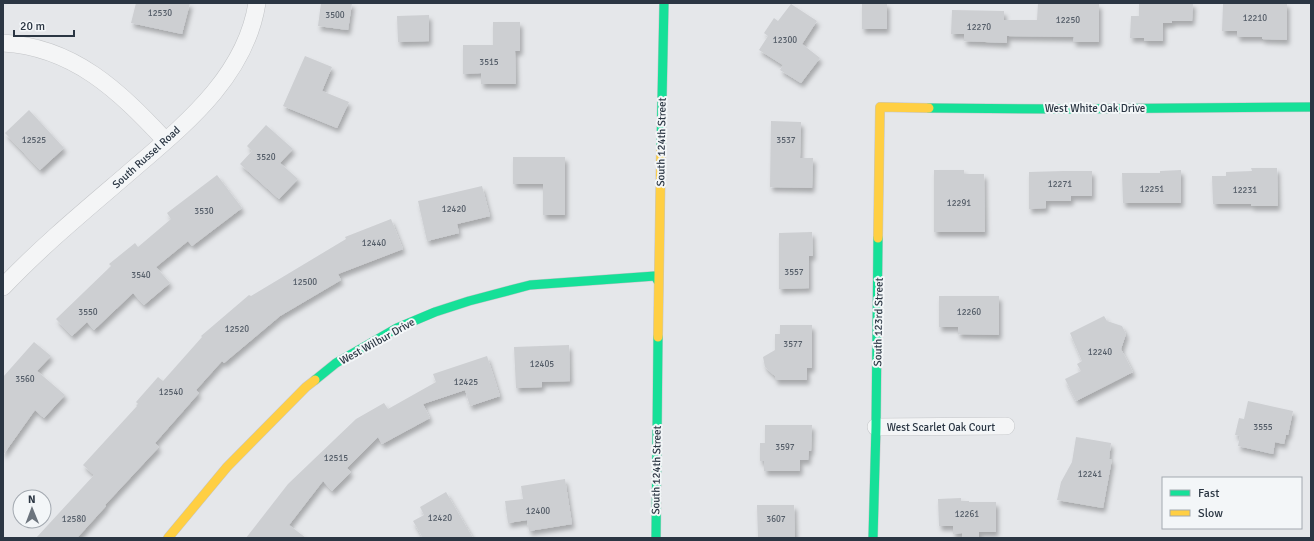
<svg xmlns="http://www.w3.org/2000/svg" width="1314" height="541" font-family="Signika,sans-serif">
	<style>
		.building { fill: #cdcfd2; filter: url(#shadow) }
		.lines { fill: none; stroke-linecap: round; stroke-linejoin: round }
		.street-casing { stroke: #c3c5c8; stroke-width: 18 }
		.fast-casing { stroke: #c3c5c8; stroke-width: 10 }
		.slow-casing { stroke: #c3c5c8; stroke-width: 10 }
		.street { stroke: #f4f5f6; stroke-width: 17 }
		.fast { stroke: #16e098; stroke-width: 9 }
		.slow { stroke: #ffcf43; stroke-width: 9 }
		.labels { text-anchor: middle; stroke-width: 4; stroke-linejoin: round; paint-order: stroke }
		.number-label { font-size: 9px; fill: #545d68 }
		.street-label { font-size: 11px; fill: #2b3643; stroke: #f3f6f8 }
	</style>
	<defs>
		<filter id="shadow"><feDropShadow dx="2.5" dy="4.5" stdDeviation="2" flood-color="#0004"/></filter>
	</defs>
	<rect width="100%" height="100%" fill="#e5e7ea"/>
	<g class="building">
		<polygon points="136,3 190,3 182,34 131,23"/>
		<polygon points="321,3 352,3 348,30 318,26"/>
		<rect x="862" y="3" width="25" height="26"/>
		<polygon points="1038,3 1099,4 1099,42 1073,42 1074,37 1007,36 1007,43 964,41 964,34 951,34 952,10 1004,11 1004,20 1037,20"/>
		<polygon points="1139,3 1193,3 1192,21 1172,21 1172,23 1163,23 1163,41 1144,41 1144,38 1130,38 1131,16 1139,16"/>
		<polygon points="1263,3 1287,3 1287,40 1262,39 1262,37 1237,37 1237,31 1222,31 1223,4 1263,4"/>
		<polygon points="791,4 817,21 802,44 820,58 801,83 780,70 783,65 759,50 768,36 764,33 774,18 778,21"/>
		<polygon points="429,15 429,41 398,42 397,16"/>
		<polygon points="493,22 520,22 520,51 515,51 516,84 481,84 481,73 463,74 463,45 493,45"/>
		<polygon points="305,56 332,67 322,91 349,102 337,128 283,106"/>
		<polygon points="29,110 64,148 40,170 5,133"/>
		<polygon points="771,121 801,122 800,158 813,158 812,188 770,187"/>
		<polygon points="266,125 293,149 280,163 298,179 279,199 240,164 252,151 247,146"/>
		<polygon points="513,157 565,157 565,215 543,215 543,184 513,184"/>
		<polygon points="1251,168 1277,168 1278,206 1251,206 1251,204 1213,204 1212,176 1226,176 1226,172 1252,171"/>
		<polygon points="934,170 964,170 964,174 984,174 985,232 934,232"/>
		<polygon points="1181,170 1181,203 1123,203 1122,173 1160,173 1160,171"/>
		<polygon points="1064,171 1092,171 1092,196 1071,196 1071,201 1046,201 1046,208 1029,209 1029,172"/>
		<polygon points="217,175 242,208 192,246 188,241 156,267 170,283 144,305 133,293 94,330 87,322 72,336 56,319 111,266 109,264 135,243 138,247 171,219 167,213"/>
		<polygon points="482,186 490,216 457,224 459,233 427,241 418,201"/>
		<polygon points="391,219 403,249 338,274 341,280 280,316 224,363 222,361 196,390 199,393 155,443 159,447 105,505 106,506 77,538 36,538 94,475 83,465 137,406 136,405 138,404 136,402 158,377 163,381 202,337 201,336 249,295 251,296 346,239 345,237"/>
		<polygon points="812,232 813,256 809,256 809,288 779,289 779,233"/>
		<polygon points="939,296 999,296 999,335 958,334 958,327 939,327"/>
		<polygon points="1104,316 1107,321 1122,326 1126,334 1121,349 1133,372 1076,401 1065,379 1081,371 1077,364 1082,361 1070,333"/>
		<polygon points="780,325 812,325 812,368 807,368 807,380 775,380 775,376 765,367 763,357 775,350 775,334 780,334"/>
		<polygon points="34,342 51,356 37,371 65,395 44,418 35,410 3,455 3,377"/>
		<polygon points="569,345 570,381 542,382 542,387 516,388 514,347"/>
		<polygon points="487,356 500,396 470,406 465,390 423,404 430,418 382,444 378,437 347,468 351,472 332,491 323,481 289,525 306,538 246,538 288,484 356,419 384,403 388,409 436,382 433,374"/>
		<polygon points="1248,401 1293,411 1288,435 1286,435 1284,444 1275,442 1273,454 1238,446 1240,436 1235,435 1239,418 1244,419"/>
		<polygon points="765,425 812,425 811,451 809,451 808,460 800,460 800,471 764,471 764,461 760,461 760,443 765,443"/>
		<polygon points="1076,437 1111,443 1109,459 1112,459 1103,508 1057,500 1061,482 1072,462"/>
		<polygon points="565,479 572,524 529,531 527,520 508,523 505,501 523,499 521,486"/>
		<polygon points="446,492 473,538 423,538 413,521 424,515 420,507"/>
		<polygon points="961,498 961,501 969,501 969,502 996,502 996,532 979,532 979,538 962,538 962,533 953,534 953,526 939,526 938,499"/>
		<polygon points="757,505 794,505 795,538 758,538"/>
	</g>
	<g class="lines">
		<g class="street-casing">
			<g id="street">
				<path d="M3,43c71,4 116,48 162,97"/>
				<path d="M3,287c38,-40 80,-75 121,-110 55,-48 121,-97 133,-174"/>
				<polyline points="876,427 1006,426"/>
			</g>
		</g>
		<g class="fast-casing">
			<g id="fast">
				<polyline points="929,108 1064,109 1311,107"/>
				<polyline points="661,148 664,3"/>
				<polyline points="315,380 336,363 397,328 435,312 469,301 530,285 655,276 658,281"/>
				<polyline points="656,538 658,337"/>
				<polyline points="873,538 876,427 878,238"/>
			</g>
		</g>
		<g class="slow-casing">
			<g id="slow">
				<polyline points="878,238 880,107 929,108"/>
				<polyline points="658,337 661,148"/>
				<polyline points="168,538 227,467 306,387 315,380"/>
			</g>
		</g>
		<use href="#street" class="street"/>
		<use href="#fast" class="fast"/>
		<use href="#slow" class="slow"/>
	</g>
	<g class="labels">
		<g class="number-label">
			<text x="160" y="16">12530</text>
			<text x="335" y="18">3500</text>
			<text x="1255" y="21">12210</text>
			<text x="1068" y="23">12250</text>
			<text x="979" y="30">12270</text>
			<text x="785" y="43">12300</text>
			<text x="489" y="65">3515</text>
			<text x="34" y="143">12525</text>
			<text x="786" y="143">3537</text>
			<text x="266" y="160">3520</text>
			<text x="1060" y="187">12271</text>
			<text x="1152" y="192">12251</text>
			<text x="1245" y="193">12231</text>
			<text x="959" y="206">12291</text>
			<text x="454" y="212">12420</text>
			<text x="204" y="214">3530</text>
			<text x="374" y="246">12440</text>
			<text x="794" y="275">3557</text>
			<text x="141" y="278">3540</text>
			<text x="305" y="285">12500</text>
			<text x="88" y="315">3550</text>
			<text x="969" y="315">12260</text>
			<text x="237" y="332">12520</text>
			<text x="793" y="347">3577</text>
			<text x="1100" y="355">12240</text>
			<text x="542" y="367">12405</text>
			<text x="25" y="382">3560</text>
			<text x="466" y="385">12425</text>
			<text x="171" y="395">12540</text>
			<text x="1263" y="430">3555</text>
			<text x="785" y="450">3597</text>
			<text x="336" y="461">12515</text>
			<text x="1090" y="477">12241</text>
			<text x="538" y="514">12400</text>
			<text x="967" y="517">12261</text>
			<text x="440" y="521">12420</text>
			<text x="74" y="522">12580</text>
			<text x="776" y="522">3607</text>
		</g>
		<g class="street-label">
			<text x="1095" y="112">West White Oak Drive</text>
			<text transform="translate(661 142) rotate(-89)" y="4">South 124th Street</text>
			<text transform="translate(146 157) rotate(-42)" y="4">South Russel Road</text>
			<text transform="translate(878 322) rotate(-89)" y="4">South 123rd Street</text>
			<text transform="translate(377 341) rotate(-29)" y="4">West Wilbur Drive</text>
			<text x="941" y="431">West Scarlet Oak Court</text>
			<text transform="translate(656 470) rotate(-89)" y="4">South 124th Street</text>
		</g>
	</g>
	<rect width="1314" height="541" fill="none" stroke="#2b3643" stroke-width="8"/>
	<rect x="1162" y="477" width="140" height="52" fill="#f3f6f8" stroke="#a3a9b0"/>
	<rect x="1170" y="490" width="20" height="6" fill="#16e098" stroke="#a3a9b0"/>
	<text x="1198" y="497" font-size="12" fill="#2b3643">Fast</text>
	<rect x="1170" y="510" width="20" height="6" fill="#ffcf43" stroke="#a3a9b0"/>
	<text x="1198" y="517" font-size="12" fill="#2b3643">Slow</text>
	<g transform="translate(32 509) rotate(359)"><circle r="19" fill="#f3f6f8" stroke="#a3a9b0"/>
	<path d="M0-3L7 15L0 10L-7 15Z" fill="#6c747d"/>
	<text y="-6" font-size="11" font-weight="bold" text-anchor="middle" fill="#2b3643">N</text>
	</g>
	<path d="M14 30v6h60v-6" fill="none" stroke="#2b3643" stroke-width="2"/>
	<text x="20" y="30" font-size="12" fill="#2b3643" stroke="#f3f6f8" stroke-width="3" paint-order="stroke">20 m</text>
</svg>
